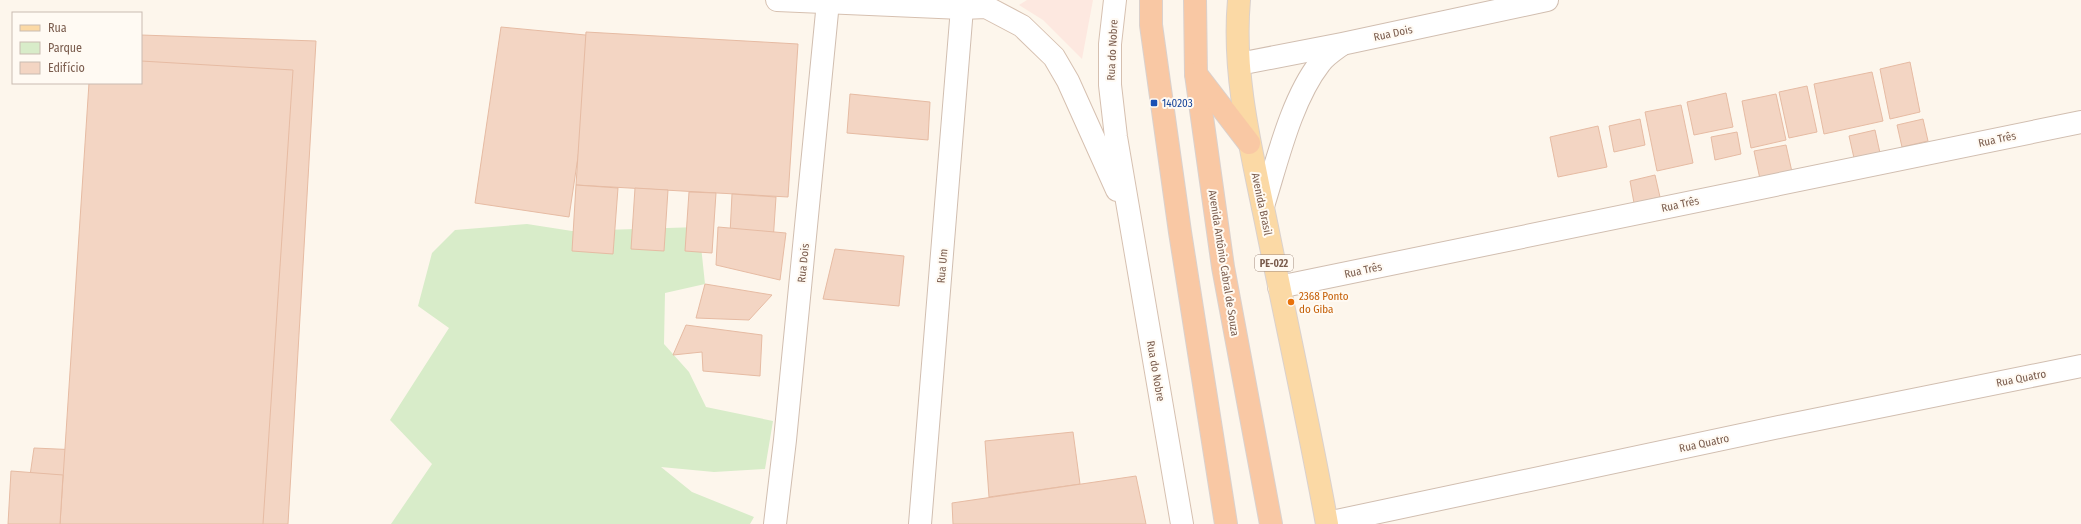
<svg xmlns="http://www.w3.org/2000/svg" width="2081" height="524" font-family="'Fira Sans Condensed',sans-serif">
	<style>
		.commercial { fill: #fde8e0 }
		.green { fill: #d8ecc9 }
		.building { fill: #f3d5c3; stroke: #e6bba3 }
		.lines { fill: none; stroke-linecap: round; stroke-linejoin: round }
		.minor-casing { stroke: #d1beb0; stroke-width: 24 }
		.secondary-casing { stroke: #d6c0b0; stroke-width: 24 }
		.primary-casing { stroke: #dad1cd; stroke-width: 24 }
		.trunk-casing { stroke: #dad1cd; stroke-width: 24 }
		.minor { stroke: #fff; stroke-width: 22 }
		.secondary { stroke: #fff; stroke-width: 22 }
		.primary { stroke: #fbd9a5; stroke-width: 22 }
		.trunk { stroke: #f9c8a4; stroke-width: 22 }
		.transit-dot { fill: #1a4fb4; stroke: #fffaf3; stroke-width: 1.5 }
		.food-dot { fill: #e8710a; stroke: #fffaf3; stroke-width: 1.5 }
		.labels { text-anchor: middle; stroke-width: 4; stroke-linejoin: round; paint-order: stroke }
		.shield { fill: #fffaf3; stroke: #a28b7f; stroke-width: 1 }
		.shield-label { font-size: 10px; font-weight: bold; fill: #7a5c4d }
		.street-label { font-size: 11px; fill: #7a5c4d; stroke: #fffaf3 }
		.transit-label { font-size: 11px; fill: #164399; stroke: #fffaf3; text-anchor: start }
		.food-label { font-size: 11px; fill: #c56008; stroke: #fffaf3; text-anchor: start }
	</style>
	<rect width="100%" height="100%" fill="#fdf6ec"/>
	<polygon class="commercial" points="1027,0 1093,0 1082,59 1043,20 1019,5"/>
	<polygon class="green" points="527,224 572,231 699,227 705,284 665,293 664,344 689,372 706,407 773,421 765,469 714,472 661,467 692,492 754,517 750,524 391,524 432,464 390,420 449,328 418,306 432,253 455,230"/>
	<g class="building">
		<polygon points="501,27 596,36 569,217 475,203"/>
		<polygon points="586,32 798,44 788,197 576,185"/>
		<polygon points="141,35 316,41 288,524 23,524 34,448 79,450 107,83 141,83"/>
		<polygon points="141,61 293,70 263,524 60,524 89,83 141,83"/>
		<polygon points="1910,62 1920,112 1890,119 1880,69"/>
		<polygon points="1872,72 1883,121 1824,134 1814,84"/>
		<polygon points="1807,86 1817,132 1789,138 1779,92"/>
		<polygon points="1726,93 1733,127 1694,135 1687,102"/>
		<polygon points="850,94 930,102 928,140 847,133"/>
		<polygon points="1776,94 1786,140 1751,148 1742,101"/>
		<polygon points="1681,105 1693,163 1657,171 1645,112"/>
		<polygon points="1640,119 1645,145 1614,152 1609,126"/>
		<polygon points="1923,119 1928,141 1902,147 1897,125"/>
		<polygon points="1598,126 1607,167 1558,177 1550,137"/>
		<polygon points="1875,130 1880,153 1854,158 1849,136"/>
		<polygon points="1737,132 1741,154 1715,160 1711,137"/>
		<polygon points="1786,145 1792,172 1760,179 1754,151"/>
		<polygon points="1655,175 1660,197 1634,203 1630,181"/>
		<polygon points="576,185 618,188 613,254 572,251"/>
		<polygon points="635,188 668,190 664,251 631,249"/>
		<polygon points="689,192 716,193 712,253 685,251"/>
		<polygon points="732,194 776,197 772,257 729,254"/>
		<polygon points="718,227 786,233 780,280 716,265"/>
		<polygon points="835,249 904,256 899,306 823,299"/>
		<polygon points="705,284 772,295 749,320 696,318"/>
		<polygon points="686,325 762,335 760,376 703,371 702,352 673,355"/>
		<polygon points="1073,432 1080,484 989,497 985,441"/>
		<polygon points="11,471 63,475 60,524 8,524"/>
		<polygon points="1136,476 1146,524 953,524 952,503"/>
	</g>
	<g class="lines">
		<g class="minor-casing">
			<g id="minor">
				<polyline points="1239,64 1342,44 1547,0"/>
				<path d="M1263,206c14,-44 28,-106 57,-143 5,-7 14,-13 21,-18"/>
				<polyline points="1279,287 2081,122"/>
				<polyline points="1327,523 1784,426 2081,366"/>
				<polyline points="775,524 785,440 828,2"/>
				<polyline points="920,524 962,8"/>
			</g>
		</g>
		<g class="secondary-casing">
			<g id="secondary">
				<polyline points="777,0 962,8 986,7 1022,26 1054,57 1068,81 1117,190"/>
				<polyline points="1115,0 1110,44 1110,85 1116,137 1182,524"/>
			</g>
		</g>
		<g class="primary-casing">
			<path id="primary" d="M1239,0c-7,76 13,153 28,227 20,99 42,198 60,297"/>
		</g>
		<g class="trunk-casing">
			<g id="trunk">
				<polyline points="1151,0 1151,25 1180,232 1226,524"/>
				<polyline points="1195,0 1196,74 1223,267 1271,524"/>
				<polyline points="1196,74 1249,143"/>
			</g>
		</g>
		<use href="#minor" class="minor"/>
		<use href="#secondary" class="secondary"/>
		<use href="#primary" class="primary"/>
		<use href="#trunk" class="trunk"/>
	</g>
	<rect class="transit-dot" x="1150" y="99" width="8" height="8" rx="2"/>
	<circle class="food-dot" cx="1291" cy="302" r="4"/>
	<g class="labels">
		<rect class="shield" x="1255" y="255" width="38" height="16" rx="3"/>
		<g class="shield-label">
			<text x="1274" y="267">PE-022</text>
		</g>
		<g class="street-label">
			<text transform="translate(1393 33) rotate(-12)" y="4">Rua Dois</text>
			<text transform="translate(1112 50) rotate(-87)" y="4">Rua do Nobre</text>
			<text transform="translate(1997 139) rotate(-12)" y="4">Rua Três</text>
			<text transform="translate(1262 204) rotate(78)" y="4">Avenida Brasil</text>
			<text transform="translate(1680 204) rotate(-12)" y="4">Rua Três</text>
			<text transform="translate(803 263) rotate(-84)" y="4">Rua Dois</text>
			<text transform="translate(1224 263) rotate(81)" y="4">Avenida Antônio Cabral de Souza</text>
			<text transform="translate(942 266) rotate(-85)" y="4">Rua Um</text>
			<text transform="translate(1363 270) rotate(-12)" y="4">Rua Três</text>
			<text transform="translate(1156 371) rotate(80)" y="4">Rua do Nobre</text>
			<text transform="translate(2021 378) rotate(-11)" y="4">Rua Quatro</text>
			<text transform="translate(1704 443) rotate(-12)" y="4">Rua Quatro</text>
		</g>
		<g class="transit-label">
			<text x="1162" y="107">140203</text>
		</g>
		<g class="food-label">
			<text x="1299" y="300">2368 Ponto<tspan x="1299" dy="13">do Giba</tspan></text>
		</g>
	</g>
	<rect x="12" y="12" width="130" height="72" fill="#fffaf3" stroke="#cabbb1"/>
	<rect x="20" y="25" width="20" height="6" fill="#fbd9a5" stroke="#cabbb1"/>
	<text x="48" y="32" font-size="12" fill="#7a5c4d">Rua</text>
	<rect x="20" y="42" width="20" height="12" fill="#d8ecc9" stroke="#cabbb1"/>
	<text x="48" y="52" font-size="12" fill="#7a5c4d">Parque</text>
	<rect x="20" y="62" width="20" height="12" fill="#f3d5c3" stroke="#cabbb1"/>
	<text x="48" y="72" font-size="12" fill="#7a5c4d">Edifício</text>
</svg>
